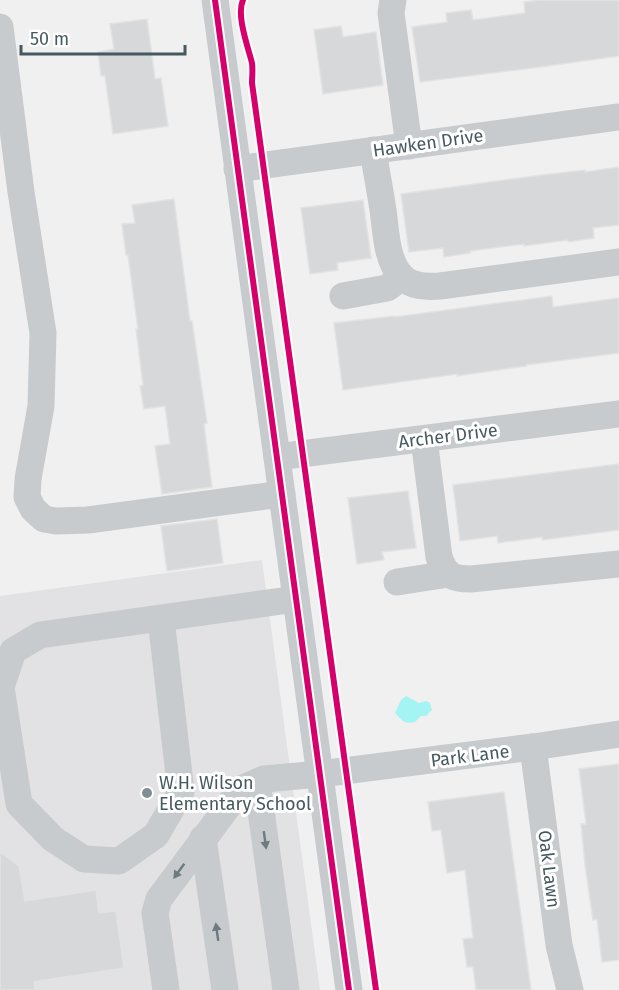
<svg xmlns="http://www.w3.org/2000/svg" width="619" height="990" font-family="'Fira Sans',sans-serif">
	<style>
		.education { fill: #e2e1e3 }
		.water { fill: #a3f4f2 }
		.building { fill: #d7d8d9; stroke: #e2e2e3; stroke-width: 1.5 }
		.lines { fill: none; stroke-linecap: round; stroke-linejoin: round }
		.minor { stroke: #c7cbcd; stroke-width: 27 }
		.cycleway-casing { stroke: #fff; stroke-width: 10 }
		.cycleway { stroke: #d6006c; stroke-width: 6 }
		.oneway { fill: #6c7b80 }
		.poi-dot { fill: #818e92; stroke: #fff; stroke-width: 2 }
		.labels { text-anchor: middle; stroke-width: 6; stroke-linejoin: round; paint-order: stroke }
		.street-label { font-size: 18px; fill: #45595f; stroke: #fff }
		.poi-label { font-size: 18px; fill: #45595f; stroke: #fff; text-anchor: start }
	</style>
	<rect width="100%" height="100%" fill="#f1f0f0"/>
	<polygon class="education" points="262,560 320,990 0,990 0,596"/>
	<path class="water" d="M406,696l13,7 7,-2 4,2 2,7 -6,6h-5l-6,6c-12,2 -12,-1 -20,-9l6,-13z"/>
	<g class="building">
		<polygon points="540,0 619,0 619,56 533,68 420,82 412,27 447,22 446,13 471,10 473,20 525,13 524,2"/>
		<polygon points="147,19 155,79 161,78 168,126 113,134 105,76 101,76 98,52 114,49 110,24"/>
		<polygon points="341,26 343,37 376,32 383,85 323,94 314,30"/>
		<polygon points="619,167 619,225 593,228 594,238 568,242 568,240 524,246 524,244 470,251 470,253 444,257 443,248 409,252 401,194 542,175 585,170 585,172"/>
		<polygon points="174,199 190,321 192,321 207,423 204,424 212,487 162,494 155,446 170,444 165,406 144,409 140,386 143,385 136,329 138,329 128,255 126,255 122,224 135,223 132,205"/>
		<polygon points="363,200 371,258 337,263 338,270 310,274 301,208"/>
		<polygon points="552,296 553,307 619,298 619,353 526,365 526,366 457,376 457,374 343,390 334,323 395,316 395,317"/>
		<polygon points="619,464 619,530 542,540 542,537 498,543 497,536 460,541 453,485"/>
		<polygon points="408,491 416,548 382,552 384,560 357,564 348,498"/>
		<polygon points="217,519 223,563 167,571 161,526"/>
		<polygon points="619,764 619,960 602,962 597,919 593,920 585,865 581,824 586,824 579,769"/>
		<polygon points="504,792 531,990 476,990 473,967 467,967 463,939 473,938 465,870 447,873 441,830 432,831 428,802"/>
		<polygon points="0,852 19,866 25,901 96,890 99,913 116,911 124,968 34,982 35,990 0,990"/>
	</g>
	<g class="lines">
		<g class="minor">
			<polyline points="215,0 349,990"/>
			<polyline points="393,0 391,13 409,146"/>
			<polyline points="0,27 21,192 43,333 41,406 28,479 27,497 33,509 44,519 56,521 88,520 282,494"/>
			<path d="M373,150c3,20 7,40 10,60 3,21 3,49 18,66 10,11 26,11 39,10l179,-24"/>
			<polyline points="237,169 619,117"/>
			<polyline points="343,296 387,288 402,277"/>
			<path d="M424,439l15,118c7,19 13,22 32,22l148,-15"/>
			<polyline points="277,457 619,414"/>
			<polyline points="397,582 449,574"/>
			<polyline points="161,619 181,792 156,835 119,861 84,859 53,839 19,804 1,687 13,651 40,635 296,599"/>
			<polyline points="533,747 559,945 570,990"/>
			<polyline points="257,782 286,990"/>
			<polyline points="203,838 225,990"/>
			<polyline points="166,990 155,913 159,899 241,789 264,779 320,774 533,747 619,734"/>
		</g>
		<g class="cycleway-casing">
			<g id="cycleway">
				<polyline points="215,0 349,990"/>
				<path d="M243,0c-7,15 5,47 9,63 1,7 0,14 0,20l124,907"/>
			</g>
		</g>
		<use href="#cycleway" class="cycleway"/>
	</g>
	<defs><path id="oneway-solid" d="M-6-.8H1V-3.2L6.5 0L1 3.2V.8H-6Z" transform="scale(1.5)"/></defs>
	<g class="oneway">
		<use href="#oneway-solid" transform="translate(265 840) rotate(82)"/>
		<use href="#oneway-solid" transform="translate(179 871) rotate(126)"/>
		<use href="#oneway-solid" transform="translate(217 932) rotate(-98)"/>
	</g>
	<circle class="poi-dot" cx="147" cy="793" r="6"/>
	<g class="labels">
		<g class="street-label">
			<text transform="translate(428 143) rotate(-8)" y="6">Hawken Drive</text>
			<text transform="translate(448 436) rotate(-7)" y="6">Archer Drive</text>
			<text transform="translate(470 756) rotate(-7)" y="6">Park Lane</text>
			<text transform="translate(549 869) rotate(83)" y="6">Oak Lawn</text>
		</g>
		<g class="poi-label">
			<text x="159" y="789">W.H. Wilson<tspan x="159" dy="21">Elementary School</tspan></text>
		</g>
	</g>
	<path d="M21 45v9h164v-9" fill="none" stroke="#45595f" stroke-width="3"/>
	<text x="30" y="45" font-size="18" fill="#45595f" stroke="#ffffff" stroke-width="4.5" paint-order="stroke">50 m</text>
</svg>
